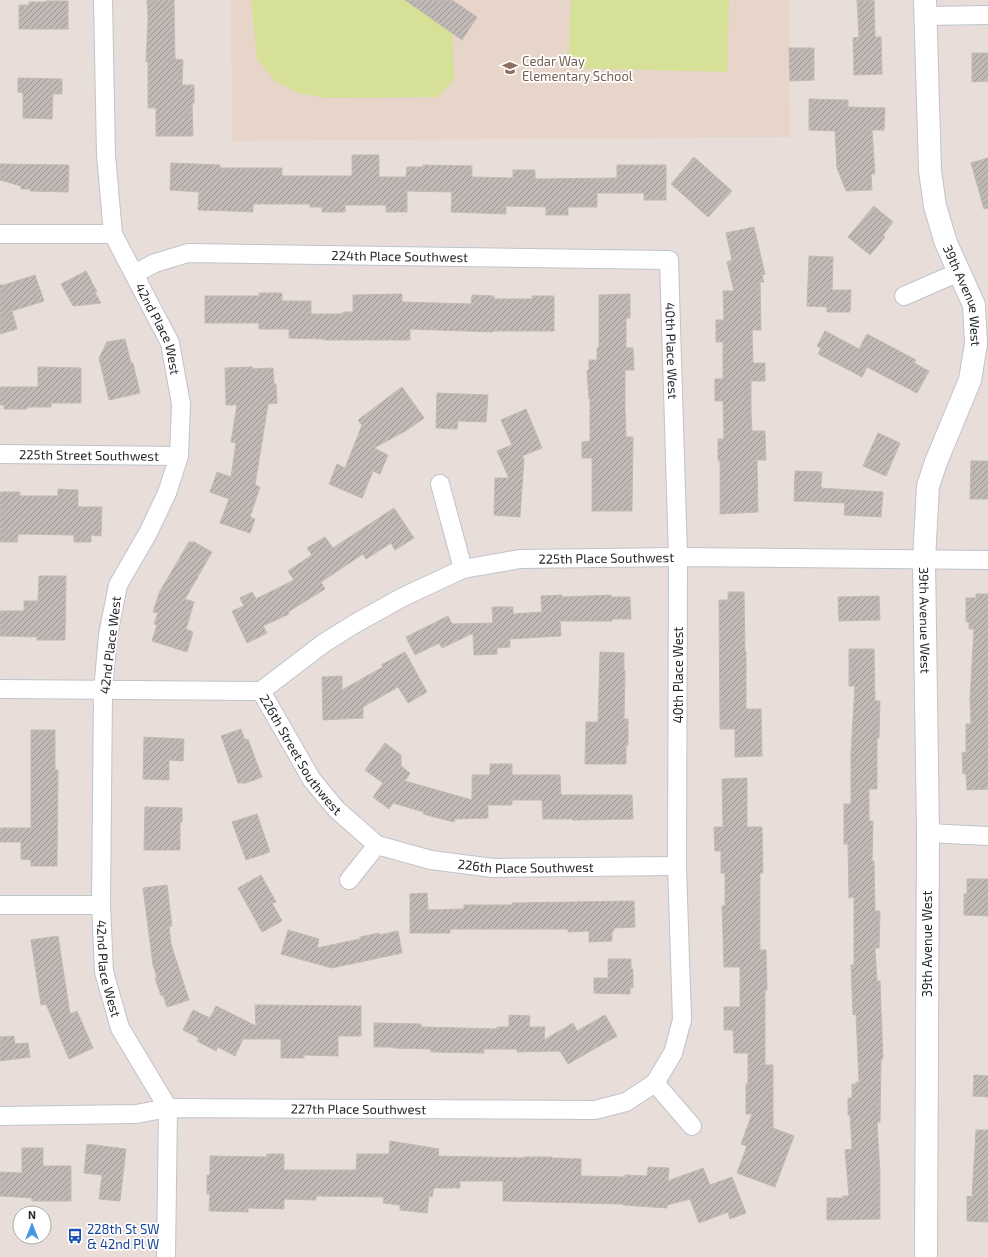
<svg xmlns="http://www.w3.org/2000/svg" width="988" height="1257" font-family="'Exo 2',sans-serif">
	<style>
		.education { fill: #e8d5ca }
		.pitch { fill: #d7e097 }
		.building { fill: url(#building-hatch); stroke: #c3b9b3 }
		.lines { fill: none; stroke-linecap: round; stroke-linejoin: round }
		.street-casing { stroke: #bec4cc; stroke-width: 20 }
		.secondary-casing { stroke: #bec4cc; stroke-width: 24 }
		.street { stroke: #fff; stroke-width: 18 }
		.secondary { stroke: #fff; stroke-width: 22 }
		.labels { text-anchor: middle; stroke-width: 3.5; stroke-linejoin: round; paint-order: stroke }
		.education-label { font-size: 13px; fill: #785e54; stroke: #fff; text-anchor: start }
		.street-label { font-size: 13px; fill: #272727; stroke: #fff }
		.transit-label { font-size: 13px; fill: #164399; stroke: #fff; text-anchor: start }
	</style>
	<defs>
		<pattern id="building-hatch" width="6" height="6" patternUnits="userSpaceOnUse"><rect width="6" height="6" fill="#c0b9b5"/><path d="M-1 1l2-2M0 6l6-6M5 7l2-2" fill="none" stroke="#9c9693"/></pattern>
	</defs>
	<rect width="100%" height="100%" fill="#e8ddd9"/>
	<polygon class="education" points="231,0 789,0 790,137 232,141"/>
	<g class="pitch">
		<polygon points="251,0 451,0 454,79 438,97 327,98 298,93 275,81 257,59"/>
		<polygon points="571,0 729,0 727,72 568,68"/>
	</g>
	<g class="building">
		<polygon points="147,0 174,0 175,59 183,60 182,85 194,85 194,103 192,103 193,136 156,136 156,108 148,108 148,62 146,62 148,19"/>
		<polygon points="405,0 452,0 477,17 462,40"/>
		<polygon points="857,0 874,0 875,37 881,37 882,74 854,75 853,38 859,37"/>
		<polygon points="46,1 68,1 68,29 19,29 19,5 29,5 29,2 46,2"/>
		<polygon points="789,48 814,48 814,80 790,81"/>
		<polygon points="972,53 988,53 988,81 972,82"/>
		<polygon points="18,78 62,79 62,94 53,94 52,119 23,118 23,93 18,92"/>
		<polygon points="809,99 848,100 848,107 885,108 884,130 872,130 875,174 871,174 872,190 846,191 837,168 835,131 809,130"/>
		<polygon points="352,155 379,155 379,177 406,177 407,167 423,167 423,165 472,166 472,177 513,178 513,170 535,170 535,179 617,178 617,165 666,165 666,200 644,200 644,193 597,193 597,207 568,207 568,215 546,215 546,207 506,206 506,214 451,212 452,192 407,191 407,212 386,212 386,205 345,205 345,212 322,212 322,207 310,207 310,204 253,204 253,212 231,211 198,210 199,192 170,190 171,163 220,165 220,168 282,168 282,176 352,176"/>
		<polygon points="694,157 732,191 708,217 671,184"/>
		<polygon points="988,158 988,208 984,209 971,163"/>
		<polygon points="0,164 69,165 68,192 30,191 31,189 21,189 21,186 0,180"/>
		<polygon points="874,206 893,222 883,235 885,237 870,255 848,237"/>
		<polygon points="754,227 765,274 762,275 764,282 760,282 761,330 752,330 753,363 765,363 765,381 751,381 751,412 752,431 765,431 766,460 757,460 758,512 720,514 720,461 718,461 718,439 724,439 723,401 715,401 715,379 723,379 723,342 716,342 716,320 724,320 723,291 734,291 727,262 732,260 726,233"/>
		<polygon points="809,256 833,257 832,290 851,290 850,312 827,312 827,307 807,306"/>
		<polygon points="86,271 97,292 95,293 101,303 73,306 61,284"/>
		<polygon points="35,275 44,301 12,311 17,329 0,334 0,285 4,285"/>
		<polygon points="259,293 282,293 282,301 311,301 311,314 343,314 343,312 353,312 353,295 402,294 402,302 471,304 472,295 494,296 494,299 532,299 532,296 554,296 554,331 493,331 493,332 410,329 410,340 324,340 324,339 289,338 289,329 259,329 259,323 205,323 205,296 259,296"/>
		<polygon points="630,294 630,318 626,318 626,348 633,348 634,370 625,370 625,408 626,437 633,437 632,511 592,511 592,458 582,458 582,442 590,441 590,399 589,399 587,371 589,370 589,360 597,360 597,348 599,348 599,295"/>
		<polygon points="825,331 859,349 867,334 916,360 914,363 929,371 917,393 867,367 862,377 818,354 821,348 817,346"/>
		<polygon points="125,339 131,363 133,363 140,393 109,400 99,358 107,342"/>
		<polygon points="38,367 81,368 81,403 51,403 51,407 27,407 27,409 4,409 4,405 0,405 0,387 38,387"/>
		<polygon points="252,367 253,369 273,368 274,384 276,384 277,403 268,404 255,485 260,487 250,517 255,519 250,533 220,523 229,499 210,492 217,472 231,477 236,443 231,442 237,405 226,405 225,368"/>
		<polygon points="402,387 424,418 407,430 374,448 388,455 380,474 373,471 362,498 329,484 337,464 345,468 362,425 358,420"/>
		<polygon points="437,393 488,395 486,422 458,421 457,429 436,428"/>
		<polygon points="526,409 542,448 522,456 524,459 520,517 494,515 495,478 509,478 497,451 512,445 501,420"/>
		<polygon points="878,433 900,443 886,476 863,466"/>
		<polygon points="971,461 988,461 988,499 970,499"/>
		<polygon points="795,471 822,472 821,488 883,492 881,517 844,515 845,503 794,501"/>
		<polygon points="58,489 78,490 78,507 102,507 101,536 91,535 91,542 74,542 74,535 18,534 17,542 0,542 0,492 20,492 20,496 58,496"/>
		<polygon points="394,508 414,538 395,550 391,543 366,559 363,554 321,582 325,589 288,612 289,614 263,626 267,633 247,643 232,611 244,606 240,598 252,592 256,599 294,580 288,571 312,555 307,548 325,537 333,548"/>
		<polygon points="189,542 194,542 212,552 185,599 194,602 186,629 193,632 187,652 152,641 157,625 154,624 158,613 153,612 160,591"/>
		<polygon points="39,576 66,576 65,640 37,640 37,637 0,636 0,611 24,611 24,601 38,601"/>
		<polygon points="728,592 744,592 745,651 746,651 746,709 761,709 762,756 735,757 735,729 720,729 719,600 728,600"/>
		<polygon points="976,594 988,594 988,789 967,790 966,774 963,774 962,753 966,752 966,724 971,724 970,699 974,629 969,629 969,622 966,622 966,598 976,598"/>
		<polygon points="562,595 562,597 611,595 611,597 630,597 631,619 612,619 612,621 560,621 561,636 510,639 510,647 497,648 497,654 474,655 473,633 442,648 439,643 415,655 406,637 448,616 452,624 493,623 492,607 513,607 513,614 542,612 541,596"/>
		<polygon points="879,596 880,620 839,621 838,597"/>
		<polygon points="849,649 874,649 875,701 880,701 879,738 877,738 877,789 869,789 869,821 873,821 872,861 874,861 875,911 880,911 879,948 875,948 877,981 880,981 883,1059 881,1059 880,1122 877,1122 880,1174 880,1219 827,1220 827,1198 843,1198 843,1196 849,1196 845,1150 852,1149 850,1115 848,1115 848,1098 852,1098 852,1084 856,1084 856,1082 859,1082 856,1014 853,1015 851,965 854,965 854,897 849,898 848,844 844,844 844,804 851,804 851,753 855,686 849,686"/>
		<polygon points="405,652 427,692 408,703 398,687 363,707 363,718 323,720 322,677 342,676 342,690 383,667 381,665"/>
		<polygon points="600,652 624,653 624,671 625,671 624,719 628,719 628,745 626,745 626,764 585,764 586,722 598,722"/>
		<polygon points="241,729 245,740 248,739 262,777 246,783 238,783 221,736"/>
		<polygon points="31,730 55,730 55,770 58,770 57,866 31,866 31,860 21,859 21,842 0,842 0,828 31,828"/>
		<polygon points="144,737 184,739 183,761 169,760 169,780 143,779"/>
		<polygon points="385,743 401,755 401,766 410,773 405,781 472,800 472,775 490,775 490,764 512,764 512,775 560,775 561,795 632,795 633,819 573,820 573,819 543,819 542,800 512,800 512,805 488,805 488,818 455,819 454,822 423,814 424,812 393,803 389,809 373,797 383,783 365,770"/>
		<polygon points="747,778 747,827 762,827 763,873 760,873 760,950 766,950 767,990 765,990 765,1065 773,1065 773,1128 794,1136 775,1187 737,1173 747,1146 741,1144 752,1114 746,1114 746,1084 748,1084 748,1053 734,1053 733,1030 724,1030 724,1007 740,1007 740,967 724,967 722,906 725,906 725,873 721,873 721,851 715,851 714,827 723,827 722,779"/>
		<polygon points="145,807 182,808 182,822 180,822 180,850 144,850"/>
		<polygon points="257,814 270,852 246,860 232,822"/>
		<polygon points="261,875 276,902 272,903 282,921 262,932 238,888"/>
		<polygon points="967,879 988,879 988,916 964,915 964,894 967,894"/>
		<polygon points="167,885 172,926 169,926 171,944 189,1000 167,1007 163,995 161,996 155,978 157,977 153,965 143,888"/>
		<polygon points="427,893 428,910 464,909 464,905 512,905 512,903 634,901 635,927 614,928 614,931 612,931 612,941 589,942 589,931 568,932 568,929 450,929 450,933 410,933 410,894"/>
		<polygon points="288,930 319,939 317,948 360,939 360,937 379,933 379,935 398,931 402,953 332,968 281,954"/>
		<polygon points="58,936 70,1014 77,1011 93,1048 69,1059 46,1004 41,1005 31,940"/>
		<polygon points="608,959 631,959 631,969 633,969 633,988 630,988 630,994 594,993 594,978 608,978"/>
		<polygon points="255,1005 361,1006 361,1036 338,1036 338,1056 304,1055 304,1058 281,1058 281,1039 243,1039 235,1056 218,1047 216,1051 197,1041 199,1038 183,1030 193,1010 210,1018 216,1006 256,1026"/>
		<polygon points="509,1015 530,1016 529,1027 545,1027 544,1040 573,1023 577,1031 605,1015 617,1036 568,1064 560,1051 517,1052 517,1049 484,1049 484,1053 431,1052 431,1049 393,1048 393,1047 374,1047 374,1023 421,1024 421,1027 497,1029 497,1027 509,1027"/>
		<polygon points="14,1036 15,1044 28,1043 30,1057 0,1061 0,1037"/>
		<polygon points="974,1075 988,1076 988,1097 973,1096"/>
		<polygon points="976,1130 988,1130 988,1222 967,1221 967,1196 972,1197"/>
		<polygon points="390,1141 439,1149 438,1156 524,1158 524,1157 552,1157 552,1158 581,1159 581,1176 625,1177 625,1175 647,1176 648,1167 669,1168 668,1181 703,1168 710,1185 732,1177 746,1213 730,1219 728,1212 699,1223 690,1199 667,1205 667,1208 623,1205 623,1204 503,1201 503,1181 460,1181 460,1188 434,1188 432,1197 429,1196 427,1213 400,1210 400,1205 383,1203 384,1197 316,1196 316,1200 284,1199 284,1209 248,1208 248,1212 209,1211 210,1194 207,1194 207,1175 210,1175 210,1156 267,1157 267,1154 284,1154 284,1170 356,1170 357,1154 389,1154"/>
		<polygon points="87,1144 126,1149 120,1201 99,1199 102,1175 84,1173"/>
		<polygon points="22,1148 43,1148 43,1166 71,1166 71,1201 32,1201 32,1198 0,1196 0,1172 22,1173"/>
	</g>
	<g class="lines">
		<g class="street-casing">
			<g id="street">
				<path id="s1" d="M103,0l3,155 7,79 57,109 11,61 -2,52 -12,37 -19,40 -30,52 -10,50 -5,56 -2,214 3,67 16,56 48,80 -2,149"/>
				<polyline points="925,16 988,15"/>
				<polyline points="0,234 113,234"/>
				<path id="s2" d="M134,274l21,-11 33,-10 481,7 9,297 -1,309 5,154 -9,33 -18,30"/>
				<polyline points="904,296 959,272"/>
				<path id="s3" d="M0,454l179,2"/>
				<polyline points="440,484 463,569"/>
				<path id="s4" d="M0,689l261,2 51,89 24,29 41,36 54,15 62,8 184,-2"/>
				<path id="s5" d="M261,691l63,-48 32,-20 47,-26 60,-28 57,-10 158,-2 310,3"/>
				<polyline points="928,833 988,836"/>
				<polyline points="349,880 377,845"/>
				<polyline points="0,905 101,905"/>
				<path id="s6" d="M0,1116l136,-2 32,-6 427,2 31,-8 29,-19 37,43"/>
			</g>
		</g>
		<g class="secondary-casing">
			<g id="secondary">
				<path id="s7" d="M925,0l5,171 5,35 11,37 28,62 2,39 -6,36 -34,82 -8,24 -4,74 4,273 -2,424"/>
			</g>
		</g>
		<use href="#street" class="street"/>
		<use href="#secondary" class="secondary"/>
	</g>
	<defs>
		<g id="school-bare" transform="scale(1.2)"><path d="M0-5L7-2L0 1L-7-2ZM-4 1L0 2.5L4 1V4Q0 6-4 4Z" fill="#8d6e63" stroke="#fff" stroke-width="2.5" paint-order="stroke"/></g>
		<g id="bus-bare" transform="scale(1.2)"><path d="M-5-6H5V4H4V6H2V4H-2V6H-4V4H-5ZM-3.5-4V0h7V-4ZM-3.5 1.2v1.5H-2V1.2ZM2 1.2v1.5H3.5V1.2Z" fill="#1a4fb4" stroke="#fff" stroke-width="2.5" paint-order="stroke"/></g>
	</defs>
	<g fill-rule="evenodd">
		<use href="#school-bare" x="510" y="68"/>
		<use href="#bus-bare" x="75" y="1236"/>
	</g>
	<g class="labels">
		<g class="education-label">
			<text x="522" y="66">Cedar Way<tspan x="522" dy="15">Elementary School</tspan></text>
		</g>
		<g class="street-label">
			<text dy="5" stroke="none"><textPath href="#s2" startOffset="270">224th Place Southwest</textPath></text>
			<text dy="5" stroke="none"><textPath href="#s7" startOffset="301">39th Avenue West</textPath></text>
			<text dy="5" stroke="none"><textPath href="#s1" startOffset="340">42nd Place West</textPath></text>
			<text dy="5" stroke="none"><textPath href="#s2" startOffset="630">40th Place West</textPath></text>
			<text dy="5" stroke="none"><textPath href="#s3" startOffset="89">225th Street Southwest</textPath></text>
			<text dy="5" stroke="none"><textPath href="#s5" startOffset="381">225th Place Southwest</textPath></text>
			<text dy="5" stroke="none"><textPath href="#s7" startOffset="637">39th Avenue West</textPath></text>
			<text transform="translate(110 645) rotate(-83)" y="5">42nd Place West</text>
			<text transform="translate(678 675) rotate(-90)" y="5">40th Place West</text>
			<text dy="5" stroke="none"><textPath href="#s4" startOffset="336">226th Street Southwest</textPath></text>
			<text dy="5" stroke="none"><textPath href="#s4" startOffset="607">226th Place Southwest</textPath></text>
			<text transform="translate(927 944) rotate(-90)" y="5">39th Avenue West</text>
			<text dy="5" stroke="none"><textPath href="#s1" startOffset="1000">42nd Place West</textPath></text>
			<text dy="5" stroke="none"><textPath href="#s6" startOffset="359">227th Place Southwest</textPath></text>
		</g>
		<g class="transit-label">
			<text x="87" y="1234">228th St SW<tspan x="87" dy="15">&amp; 42nd Pl W</tspan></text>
		</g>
	</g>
	<g transform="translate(32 1225)"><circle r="19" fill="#ffffff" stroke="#a9a9a9"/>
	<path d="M0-3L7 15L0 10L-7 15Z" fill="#4896e6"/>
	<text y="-6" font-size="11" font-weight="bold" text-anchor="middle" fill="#272727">N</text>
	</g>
</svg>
